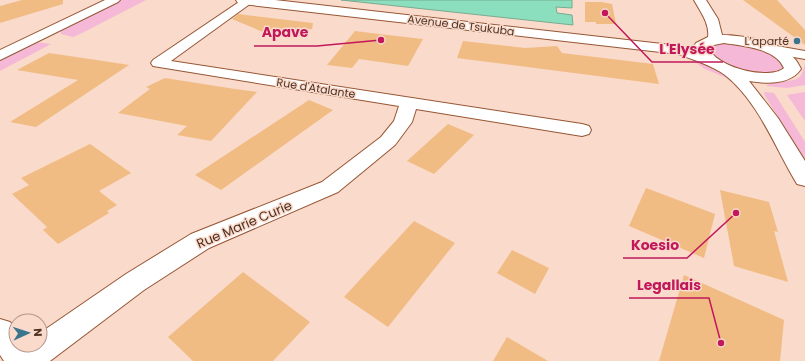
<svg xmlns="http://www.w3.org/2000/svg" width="805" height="361" font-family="Poppins,sans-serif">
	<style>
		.green { fill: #f5b8d6 }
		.water { fill: #8bdfbe; stroke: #79ab90 }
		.building { fill: #f1bc84 }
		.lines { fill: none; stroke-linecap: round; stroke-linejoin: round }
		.street-casing { stroke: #975634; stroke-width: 2 }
		.secondary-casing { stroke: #975634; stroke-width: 2 }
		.street { fill: #fff; fill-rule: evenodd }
		.secondary { fill: #fff; fill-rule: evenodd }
		.poi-dot { fill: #3a748d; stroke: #f9dacb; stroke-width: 1.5 }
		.labels { text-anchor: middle; stroke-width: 3; stroke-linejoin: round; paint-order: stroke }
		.far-street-label { font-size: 11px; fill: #503223; stroke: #f9dacb }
		.far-poi-label { font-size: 11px; fill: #503223; stroke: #f9dacb; text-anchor: end }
		.street-label { font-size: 13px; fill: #503223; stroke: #f9dacb }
		.leader { fill: none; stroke: #c2185b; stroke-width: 1.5 }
		.callout-dot { fill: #c2185b; stroke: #f9dacb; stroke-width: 1.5 }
		.callout-label { font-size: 14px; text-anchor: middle; font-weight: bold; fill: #c2185b; stroke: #f9dacb; stroke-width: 3; stroke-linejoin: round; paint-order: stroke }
	</style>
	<rect width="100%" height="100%" fill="#f9dacb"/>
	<g class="green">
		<polygon points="119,0 146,0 82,33 73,37 61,34 61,30"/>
		<polygon points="36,42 51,44 0,71 0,60"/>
		<path d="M724,43c19,0 46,4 58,21v4c-14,11 -68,1 -72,-18l2,-3z"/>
		<polygon points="686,56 727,73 734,81 705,69"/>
		<path d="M805,63v22l-18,3 -21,-2c8,-8 29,-1 35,-11 2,-3 3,-8 4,-12z"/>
		<polygon points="764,92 774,93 805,142 805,160 765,96"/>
		<polygon points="805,92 805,121 787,95"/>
	</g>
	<polygon class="water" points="341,0 572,0 572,8 556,7 557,13 572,15 573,25"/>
	<g class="building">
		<polygon points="22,0 63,0 63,4 0,23 0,6"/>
		<polygon points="743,0 777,0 805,30 805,45"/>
		<polygon points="585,2 601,2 612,4 616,24 596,24 596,22 585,22"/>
		<polygon points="238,14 279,19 313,23 312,29 292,31 279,36 275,33 268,34 232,19"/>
		<polygon points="355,31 379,34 423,39 408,66 359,59 352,68 327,65"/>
		<polygon points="463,41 525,48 557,46 562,53 653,64 659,84 457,58"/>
		<polygon points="49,53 110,62 129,65 36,127 10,122 78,80 17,70"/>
		<polygon points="165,78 235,89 257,92 211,141 177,135 187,126 118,113 150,89 146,87"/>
		<polygon points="309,100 333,110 221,190 195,175"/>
		<polygon points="448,124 474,135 434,174 407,161"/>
		<polygon points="90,144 131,173 99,191 117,205 107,211 109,213 58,244 43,230 47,227 12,194 29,185 21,178"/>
		<polygon points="646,188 715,214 704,258 629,226"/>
		<polygon points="720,190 769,202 778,232 774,231 788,282 734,266"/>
		<polygon points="414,221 455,243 388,327 344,297"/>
		<polygon points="512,250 549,268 535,294 497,273"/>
		<polygon points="243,272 310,322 273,361 193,361 168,337"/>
		<polygon points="684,275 784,320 780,361 659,361"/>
		<polygon points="507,337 548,361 493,361"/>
	</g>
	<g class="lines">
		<g class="street-casing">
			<g id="street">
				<polygon points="105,0 120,0 118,2 0,60 0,50"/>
				<polygon points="242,0 254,1 171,61 582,124 589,126 591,130 589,134 582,136 416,109 412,122 395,145 338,192 209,248 144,290 50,361 4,361 0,355 0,319 10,322 16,329 16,345 40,345 40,333 126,274 191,234 322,182 381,137 394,121 399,106 153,66 151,63 153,60"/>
				<polygon points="771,45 805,51 805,59 766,52 764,49 766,46"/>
			</g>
		</g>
		<g class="secondary-casing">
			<path id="secondary" d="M236,0h39l405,46 15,4 -1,-4 2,-3 12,-6c2,-13 -8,-26 -14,-37h12l12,19 4,16c21,0 58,7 72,23 3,3 5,7 7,11 -11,16 -34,15 -52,12l29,37 27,43v25l-8,-2c-22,-36 -38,-82 -72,-109 -12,-9 -33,-16 -47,-21l-436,-50 -4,-1zM724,43c19,3 51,5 60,25 -15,13 -69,-1 -75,-20l5,-3z"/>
		</g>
		<use href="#street" class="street"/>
		<use href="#secondary" class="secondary"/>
	</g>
	<circle class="poi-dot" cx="797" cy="41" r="4"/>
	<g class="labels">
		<g class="far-street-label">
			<text transform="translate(461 25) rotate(7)" y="4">Avenue de Tsukuba</text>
			<text transform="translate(316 88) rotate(9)" y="4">Rue d'Atalante</text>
		</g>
		<g class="far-poi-label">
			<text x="789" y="45">L’aparté</text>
		</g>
		<g class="street-label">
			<text transform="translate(244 224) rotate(-23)" y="5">Rue Marie Curie</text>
		</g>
	</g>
	<path class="leader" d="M381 40L317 46H254M605 13L652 62H723M736 213L687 258H623M721 343L709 298H629"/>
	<g class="callout-dot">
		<circle cx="381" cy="40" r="4"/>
		<circle cx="605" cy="13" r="4"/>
		<circle cx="736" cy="213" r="4"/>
		<circle cx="721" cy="343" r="4"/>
	</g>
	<g class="callout-label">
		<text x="285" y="37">Apave</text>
		<text x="687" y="54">L'Elysée</text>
		<text x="655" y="250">Koesio</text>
		<text x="669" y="290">Legallais</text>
	</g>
	<g transform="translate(28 333) rotate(87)"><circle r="19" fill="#f9dacb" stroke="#b59788"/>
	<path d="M0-3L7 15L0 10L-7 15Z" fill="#3a748d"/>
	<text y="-6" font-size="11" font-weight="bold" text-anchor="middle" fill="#503223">N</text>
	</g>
</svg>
